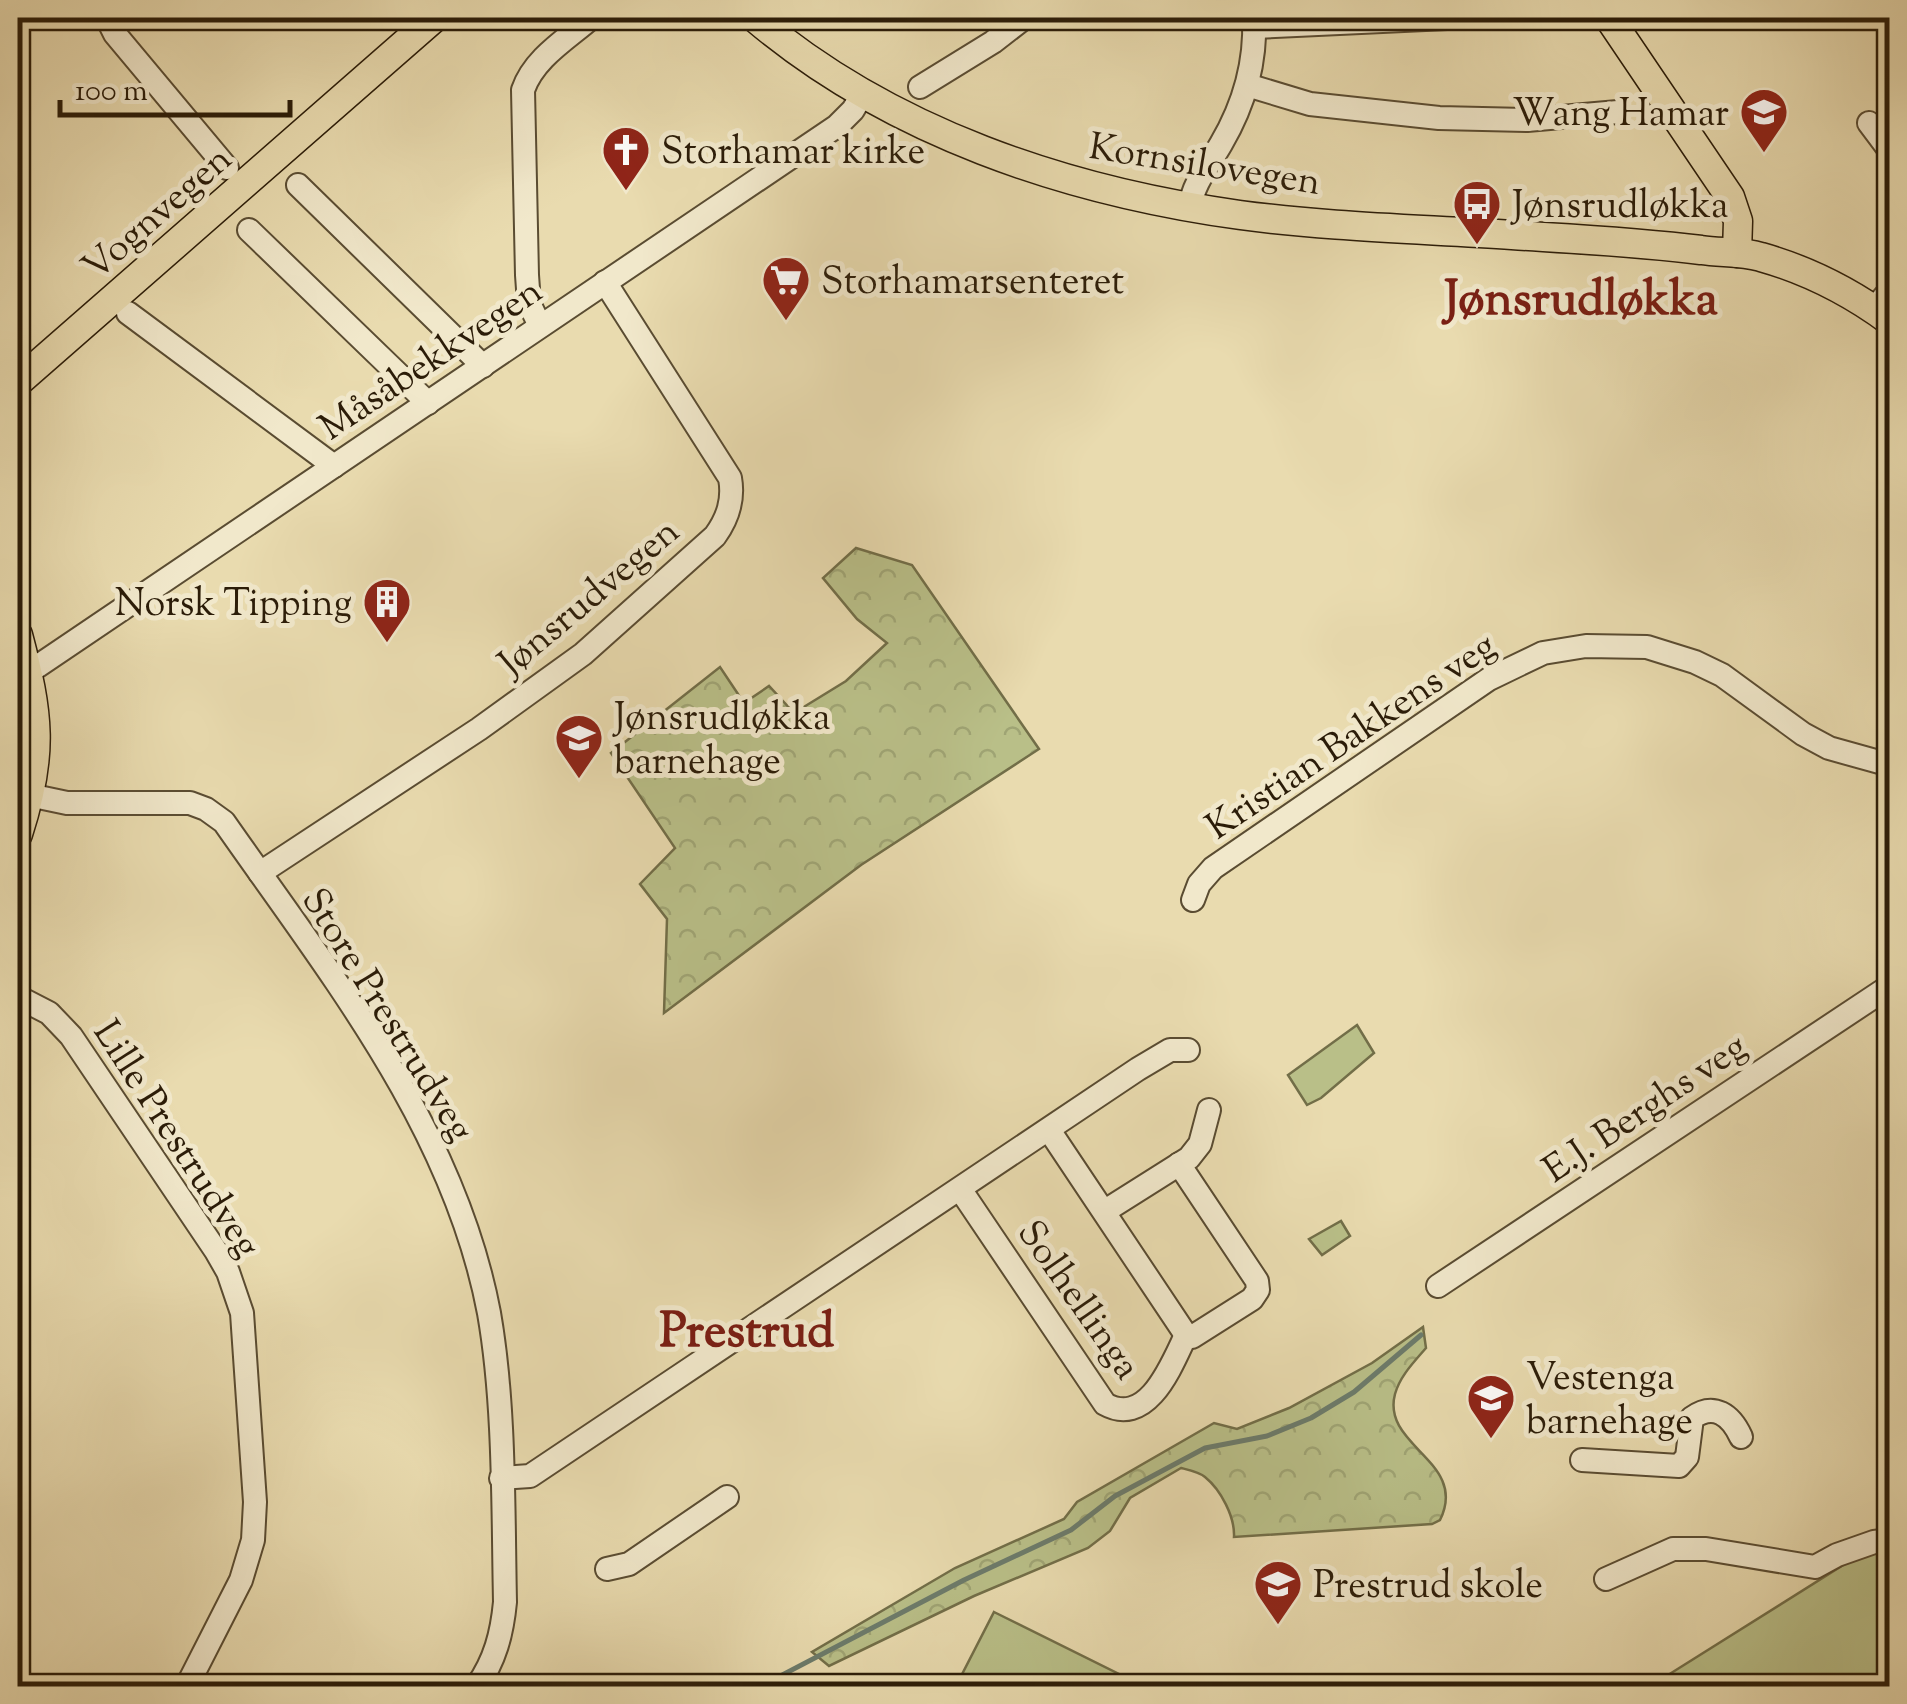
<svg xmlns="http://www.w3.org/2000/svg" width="1907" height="1704" font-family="'Sorts Mill Goudy',serif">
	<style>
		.green { fill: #b9bf88; stroke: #726e48; stroke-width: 2.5 }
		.forest { fill: url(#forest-crowns); stroke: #726e48; stroke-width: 2.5 }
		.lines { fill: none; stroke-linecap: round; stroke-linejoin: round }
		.stream { stroke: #6c7b6b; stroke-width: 5 }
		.minor-casing { stroke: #5a4c32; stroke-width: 26 }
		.major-casing { stroke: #2b1c08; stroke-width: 31 }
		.minor { stroke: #f1e8cb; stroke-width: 22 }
		.major { stroke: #e9dbaf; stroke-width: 28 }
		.labels { text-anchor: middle; stroke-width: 10; stroke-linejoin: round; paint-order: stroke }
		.poi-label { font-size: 38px; fill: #2b1c08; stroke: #f1e8cb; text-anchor: start }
		.street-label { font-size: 38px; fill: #2b1c08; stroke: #f1e8cb }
		.district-label { font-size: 48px; font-weight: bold; fill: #7a1f14; stroke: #f1e8cb }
	</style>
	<defs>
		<pattern id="forest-crowns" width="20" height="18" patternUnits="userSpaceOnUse" patternTransform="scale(2.5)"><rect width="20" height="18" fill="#b9bf88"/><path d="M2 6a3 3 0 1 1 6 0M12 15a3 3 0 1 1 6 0" fill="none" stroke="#9fa474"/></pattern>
	</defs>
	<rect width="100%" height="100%" fill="#e9dbaf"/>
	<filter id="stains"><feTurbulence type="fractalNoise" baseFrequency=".002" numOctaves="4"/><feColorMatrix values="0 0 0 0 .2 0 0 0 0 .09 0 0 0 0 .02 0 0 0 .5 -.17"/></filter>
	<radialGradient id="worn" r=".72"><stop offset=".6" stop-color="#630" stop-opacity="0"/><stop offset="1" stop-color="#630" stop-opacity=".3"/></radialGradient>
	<g class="green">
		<polygon points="1357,1025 1374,1053 1321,1098 1307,1105 1288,1075"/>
		<polygon points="1341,1221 1350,1236 1322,1255 1309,1239"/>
		<polygon points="1889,1549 1889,1686 1676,1686 1668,1675 1856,1557"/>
		<polygon points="994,1612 1135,1682 1132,1686 956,1686"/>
	</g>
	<g class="forest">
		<polygon points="856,548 912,565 1039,749 861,865 664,1013 667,919 640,884 675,848 611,753 720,667 744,703 769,686 794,713 846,681 887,643 857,619 823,578"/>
		<path d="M1423,1327l3,21c-12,14 -26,28 -31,46 -14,53 74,67 45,126l-8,4 -198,13c1,-20 -13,-47 -29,-60 -6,-5 -16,-7 -24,-9l-51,30 -20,33 -22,17 -114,48 -145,70 -17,-14 143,-84 109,-49 13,-17 137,-79 23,6 52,-21 83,-45z"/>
	</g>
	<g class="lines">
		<polyline class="stream" points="761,1686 964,1580 1071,1530 1115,1496 1205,1448 1267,1436 1311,1418 1354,1392 1421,1335"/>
		<g class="minor-casing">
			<g id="minor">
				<polyline points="107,18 115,34 227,168"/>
				<polyline points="1255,27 1447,18"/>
				<polyline points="1247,85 1310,104 1439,118 1527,120 1618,112"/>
				<polyline points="920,87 993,42 1024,18"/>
				<polyline points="1869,123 1890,151"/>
				<polyline points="298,185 483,366"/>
				<path d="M1190,207c3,-24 19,-42 31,-63 23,-39 35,-81 33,-126"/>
				<polyline points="249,230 428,403"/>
				<polyline points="1874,309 1890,290"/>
				<polyline points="128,313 334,466"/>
				<path d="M540,326l-11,-23 -2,-28 -4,-185c11,-32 44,-51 68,-72"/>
				<polyline points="27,669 38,666 837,126 853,110 863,93"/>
				<path d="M29,795l38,8h123l16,6 18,13c106,152 230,305 265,491 16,91 14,197 16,289 -3,32 -10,58 -28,84"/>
				<path d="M260,873l219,-144 104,-75 132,-118c13,-18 19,-36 15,-58l-125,-196"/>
				<polyline points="1193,900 1199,884 1213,868 1489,679 1543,653 1586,646 1647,647 1695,662 1722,675 1803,734 1829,748 1890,765"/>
				<polyline points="18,997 49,1013 71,1036 216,1251 228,1272 242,1313 255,1502 253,1540 241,1580 187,1686"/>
				<polyline points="1049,1130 1186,1335 1192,1337 1252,1299 1258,1290 1257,1281 1179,1164"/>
				<path d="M960,1189l145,215c43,24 67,-40 81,-69"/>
				<polyline points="1105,1211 1189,1158 1200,1144 1209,1110"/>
				<polyline points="1438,1286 1890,986"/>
				<path d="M1582,1460l97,6 8,-9 5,-39c22,-16 39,-3 49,19"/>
				<polyline points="501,1478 530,1476 1138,1069 1170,1050 1188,1050"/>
				<polyline points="607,1569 629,1564 727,1497"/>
				<polyline points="1606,1579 1673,1549 1706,1549 1815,1567 1837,1555 1874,1542 1890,1540"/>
			</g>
		</g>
		<g class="major-casing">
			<g id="major">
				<path d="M755,18c135,114 311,173 485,197 89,12 182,14 272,20 63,4 126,7 189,15 20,3 41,1 60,7 46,13 91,36 129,64"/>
				<polyline points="1609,18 1730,197 1738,221 1737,253"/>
				<polyline points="18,382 434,18"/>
				<path d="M18,635c21,79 26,119 0,199"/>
			</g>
		</g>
		<use href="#minor" class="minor"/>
		<use href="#major" class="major"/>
	</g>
	<defs>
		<g id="school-pin" transform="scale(2.5)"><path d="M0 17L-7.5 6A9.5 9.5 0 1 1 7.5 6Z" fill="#8f2418" stroke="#f1e8cb"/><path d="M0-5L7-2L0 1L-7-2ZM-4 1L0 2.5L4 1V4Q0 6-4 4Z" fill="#fff"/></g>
		<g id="church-pin" transform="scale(2.5)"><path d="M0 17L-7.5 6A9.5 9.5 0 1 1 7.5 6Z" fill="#8f2418" stroke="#f1e8cb"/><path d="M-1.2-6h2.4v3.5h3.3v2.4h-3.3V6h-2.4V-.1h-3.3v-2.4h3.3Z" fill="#fff"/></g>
		<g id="bus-pin" transform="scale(2.5)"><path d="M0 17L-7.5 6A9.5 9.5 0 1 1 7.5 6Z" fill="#8f2418" stroke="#f1e8cb"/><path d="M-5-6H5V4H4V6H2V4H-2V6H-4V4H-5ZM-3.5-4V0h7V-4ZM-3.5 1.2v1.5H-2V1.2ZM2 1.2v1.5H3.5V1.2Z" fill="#fff"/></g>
		<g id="supermarket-pin" transform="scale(2.5)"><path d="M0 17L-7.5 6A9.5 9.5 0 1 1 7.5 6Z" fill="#8f2418" stroke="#f1e8cb"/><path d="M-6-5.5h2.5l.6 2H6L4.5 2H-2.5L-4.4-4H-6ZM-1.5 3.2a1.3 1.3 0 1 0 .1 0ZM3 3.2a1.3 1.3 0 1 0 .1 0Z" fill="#fff"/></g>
		<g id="building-pin" transform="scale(2.5)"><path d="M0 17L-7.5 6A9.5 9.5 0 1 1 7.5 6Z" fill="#8f2418" stroke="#f1e8cb"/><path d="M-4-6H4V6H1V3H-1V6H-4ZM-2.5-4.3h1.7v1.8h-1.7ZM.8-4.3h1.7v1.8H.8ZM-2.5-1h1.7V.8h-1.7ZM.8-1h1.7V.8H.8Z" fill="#fff"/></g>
	</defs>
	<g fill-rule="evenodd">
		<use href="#school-pin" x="1764" y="112"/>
		<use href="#church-pin" x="626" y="150"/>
		<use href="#bus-pin" x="1477" y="204"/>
		<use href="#supermarket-pin" x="786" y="280"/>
		<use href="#building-pin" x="387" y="602"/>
		<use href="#school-pin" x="579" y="738"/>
		<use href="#school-pin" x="1491" y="1398"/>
		<use href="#school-pin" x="1278" y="1584"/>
	</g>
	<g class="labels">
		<g class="poi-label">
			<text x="1729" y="125" text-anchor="end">Wang Hamar</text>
			<text x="661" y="163">Storhamar kirke</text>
			<text x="1512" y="217">Jønsrudløkka</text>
			<text x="821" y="293">Storhamarsenteret</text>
			<text x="352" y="615" text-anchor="end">Norsk Tipping</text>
			<text x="614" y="729">Jønsrudløkka<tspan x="614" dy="44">barnehage</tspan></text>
			<text x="1526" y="1389">Vestenga<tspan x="1526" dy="44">barnehage</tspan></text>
			<text x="1313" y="1597">Prestrud skole</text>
		</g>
		<g class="street-label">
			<text transform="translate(1205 163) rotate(9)" y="13">Kornsilovegen</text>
			<text transform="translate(156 212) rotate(-41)" y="13">Vognvegen</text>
			<text transform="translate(430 358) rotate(-34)" y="13">Måsåbekkvegen</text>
			<text transform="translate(588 596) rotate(-40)" y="13">Jønsrudvegen</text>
			<text transform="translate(1350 735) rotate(-34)" y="13">Kristian Bakkens veg</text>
			<text transform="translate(389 1014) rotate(58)" y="13">Store Prestrudveg</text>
			<text transform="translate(1644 1107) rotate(-34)" y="13">E.J. Berghs veg</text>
			<text transform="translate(178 1138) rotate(57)" y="13">Lille Prestrudveg</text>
			<text transform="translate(1080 1299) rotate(55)" y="13">Solhellinga</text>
		</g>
		<g class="district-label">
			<text x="1581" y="314">Jønsrudløkka</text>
			<text x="747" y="1346">Prestrud</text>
		</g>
	</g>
	<rect width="1907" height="1704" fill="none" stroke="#e9dbaf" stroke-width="60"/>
	<rect x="20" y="20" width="1867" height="1664" fill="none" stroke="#2b1c08" stroke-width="5"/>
	<rect x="30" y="30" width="1847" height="1644" fill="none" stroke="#2b1c08" stroke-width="2.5"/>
	<path d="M60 100v15h230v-15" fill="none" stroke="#2b1c08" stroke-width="5"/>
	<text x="75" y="100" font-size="30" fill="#2b1c08" stroke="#f1e8cb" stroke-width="8" paint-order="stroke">100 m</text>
	<rect width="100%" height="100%" filter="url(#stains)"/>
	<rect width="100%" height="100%" fill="url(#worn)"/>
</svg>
